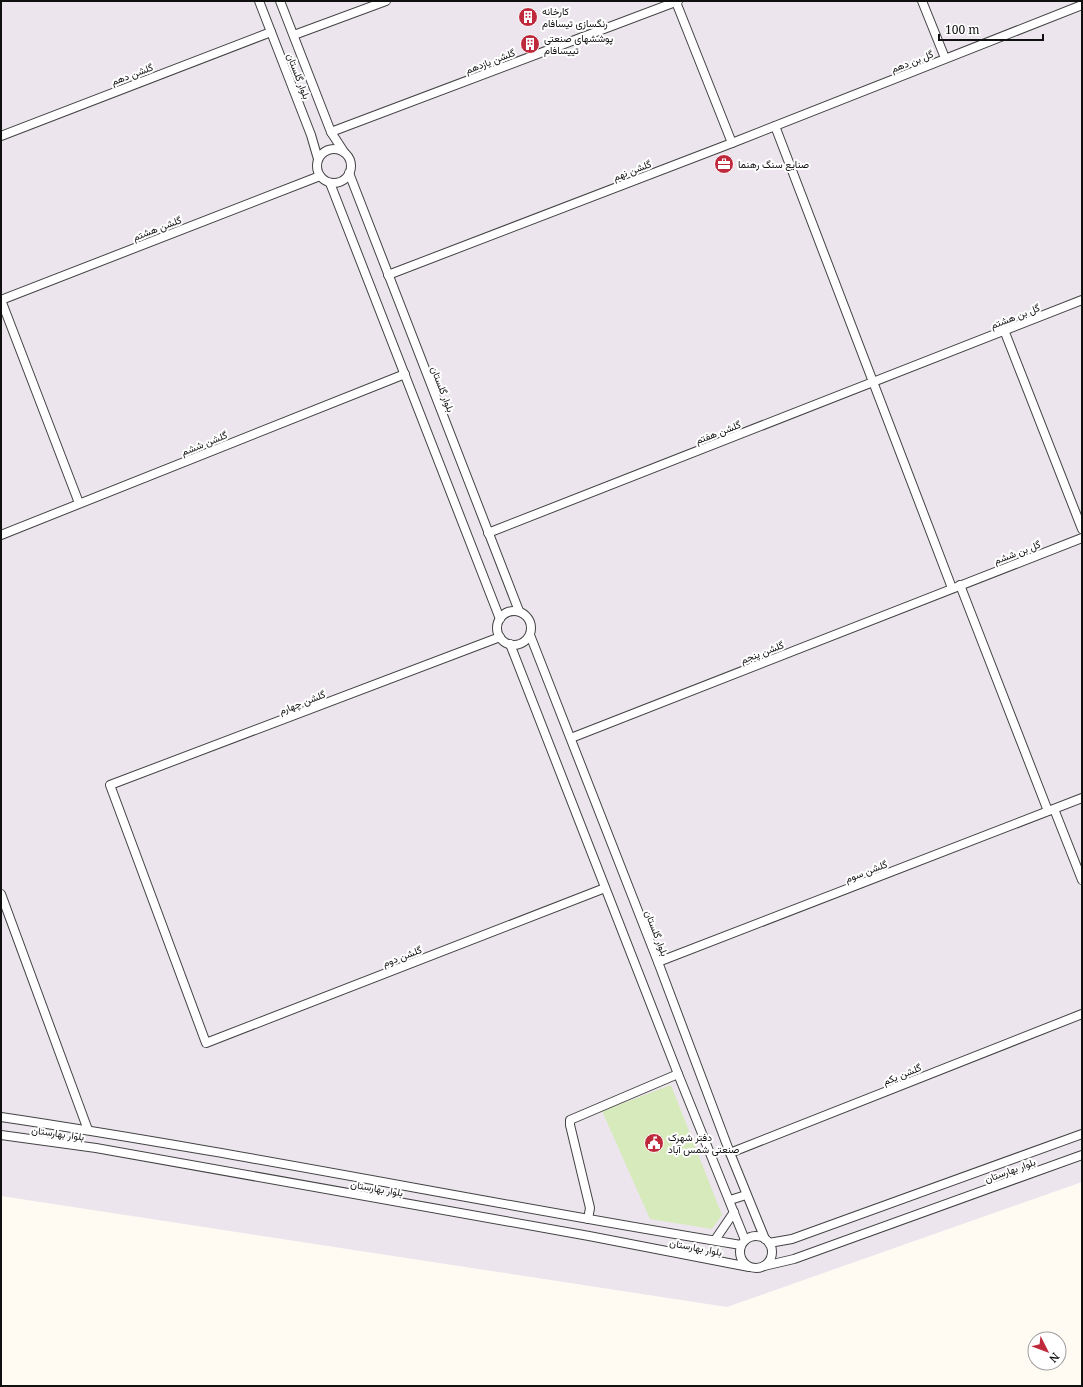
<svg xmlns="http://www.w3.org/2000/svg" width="1083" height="1387" font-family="'Noto Serif',Vazirmatn,serif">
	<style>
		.industrial { fill: #ece5ee }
		.green { fill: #d7eabc }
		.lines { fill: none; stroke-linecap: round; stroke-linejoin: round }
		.minor-casing { stroke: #434343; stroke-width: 10 }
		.minor { stroke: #fff; stroke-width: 8 }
		.labels { text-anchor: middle; stroke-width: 4; stroke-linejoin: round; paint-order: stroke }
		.poi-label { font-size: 10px; fill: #101010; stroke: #fff; text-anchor: start }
		.street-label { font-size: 10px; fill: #101010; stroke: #fff }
	</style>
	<rect width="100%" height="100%" fill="#fffbf3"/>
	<polygon class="industrial" points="1,1 1082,1 1082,1182 727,1307 1,1196"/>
	<polygon class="green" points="671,1085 722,1215 712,1229 650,1219 602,1111"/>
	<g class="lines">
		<g class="minor-casing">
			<g id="minor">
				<polyline points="259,1 311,135 318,159"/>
				<polyline points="280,1 331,132 344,152"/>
				<polyline points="922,1 945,58"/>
				<polyline points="676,2 732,143"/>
				<polyline points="294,35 386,1"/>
				<polyline points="775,126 952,588"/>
				<polyline points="331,132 678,1"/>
				<polyline points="1,136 271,32"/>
				<circle cx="334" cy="166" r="17"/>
				<polyline points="349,173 519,611"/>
				<polyline points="330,183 500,619"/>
				<polyline points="388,275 732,143 1082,5"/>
				<polyline points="1,300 320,176"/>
				<polyline points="1,300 79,503"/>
				<polyline points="1004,330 1082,529"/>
				<polyline points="488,533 1082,300"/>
				<polyline points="1,535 405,374"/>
				<polyline points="960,585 1048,811"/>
				<circle cx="514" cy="628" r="17"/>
				<polyline points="530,635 658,962 730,1153 765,1239"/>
				<polyline points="500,637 110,785 206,1043 605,888"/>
				<polyline points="510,644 678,1074 745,1240"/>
				<polyline points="571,738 1082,538"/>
				<polyline points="1054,809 1082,880"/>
				<polyline points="1,894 88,1130"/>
				<polyline points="658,962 1082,798"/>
				<path d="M1,1117c248,37 493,88 740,128"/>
				<polyline points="1,1135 96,1148 589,1236 749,1267"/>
				<polyline points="730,1153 1082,1014"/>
				<polyline points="730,1200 746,1195"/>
				<polyline points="588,1219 590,1208 570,1125 570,1120 678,1074"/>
				<circle cx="756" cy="1252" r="16"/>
				<polyline points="715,1240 734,1212"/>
				<polyline points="769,1243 792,1239 1082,1134"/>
				<polyline points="764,1266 794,1259 1082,1155"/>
			</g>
		</g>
		<use href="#minor" class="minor"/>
	</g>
	<defs>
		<g id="building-disc" transform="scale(1)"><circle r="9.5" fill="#bf293c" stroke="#fff"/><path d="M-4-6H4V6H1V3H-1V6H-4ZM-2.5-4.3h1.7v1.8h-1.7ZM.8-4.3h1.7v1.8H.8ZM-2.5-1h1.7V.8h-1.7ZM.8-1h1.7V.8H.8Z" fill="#fff"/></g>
		<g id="office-disc" transform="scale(1)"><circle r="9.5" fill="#bf293c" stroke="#fff"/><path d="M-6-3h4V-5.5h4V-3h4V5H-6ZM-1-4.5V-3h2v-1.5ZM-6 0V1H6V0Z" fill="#fff"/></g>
		<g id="civic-disc" transform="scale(1)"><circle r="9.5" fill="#bf293c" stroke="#fff"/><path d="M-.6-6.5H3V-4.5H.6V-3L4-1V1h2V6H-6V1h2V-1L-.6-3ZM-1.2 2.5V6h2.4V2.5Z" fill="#fff"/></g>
	</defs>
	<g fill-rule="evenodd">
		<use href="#building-disc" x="528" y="17"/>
		<use href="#building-disc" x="530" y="44"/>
		<use href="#office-disc" x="724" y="164"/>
		<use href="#civic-disc" x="654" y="1143"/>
	</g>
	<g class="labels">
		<g class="poi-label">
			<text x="542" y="15">کارخانه<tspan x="542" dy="12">رنگسازی تیسافام</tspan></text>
			<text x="544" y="42">پوششهای صنعتی<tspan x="544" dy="12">تییسافام</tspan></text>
			<text x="738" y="168">صنایع سنگ رهنما</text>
			<text x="668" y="1141">دفتر شهرک<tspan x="668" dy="12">صنعتی شمس آباد</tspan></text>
		</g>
		<g class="street-label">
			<text transform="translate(490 61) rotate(-21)" y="4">گلشن یازدهم</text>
			<text transform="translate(912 61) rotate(-21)" y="4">گل بن دهم</text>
			<text transform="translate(132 74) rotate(-21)" y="4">گلشن دهم</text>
			<text transform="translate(299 76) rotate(69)" y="4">بلوار گلستان</text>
			<text transform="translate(632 170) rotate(-21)" y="4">گلشن نهم</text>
			<text transform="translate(157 228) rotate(-21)" y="4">گلشن هشتم</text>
			<text transform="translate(1015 316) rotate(-21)" y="4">گل بن هشتم</text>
			<text transform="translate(443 389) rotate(69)" y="4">بلوار گلستان</text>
			<text transform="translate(718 432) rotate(-21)" y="4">گلشن هفتم</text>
			<text transform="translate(204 443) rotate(-22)" y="4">گلشن ششم</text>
			<text transform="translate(1017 552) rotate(-21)" y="4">گل بن ششم</text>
			<text transform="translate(762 652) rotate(-21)" y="4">گلشن پنجم</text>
			<text transform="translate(302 702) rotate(-21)" y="4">گلشن چهارم</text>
			<text transform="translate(866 871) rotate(-21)" y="4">گلشن سوم</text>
			<text transform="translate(657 933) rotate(69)" y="4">بلوار گلستان</text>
			<text transform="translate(402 956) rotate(-21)" y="4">گلشن دوم</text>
			<text transform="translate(902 1074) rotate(-22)" y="4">گلشن یکم</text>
			<text transform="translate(58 1133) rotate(8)" y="4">بلوار بهارستان</text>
			<text transform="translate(1010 1170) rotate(-20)" y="4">بلوار بهارستان</text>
			<text transform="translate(377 1188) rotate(10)" y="4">بلوار بهارستان</text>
			<text transform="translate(696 1247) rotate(11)" y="4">بلوار بهارستان</text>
		</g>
	</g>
	<rect width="1083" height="1387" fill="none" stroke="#101010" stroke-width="4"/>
	<g transform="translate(1047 1351) rotate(132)"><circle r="19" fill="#ffffff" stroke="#9f9f9f"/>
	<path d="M0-3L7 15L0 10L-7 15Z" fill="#bf293c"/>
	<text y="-6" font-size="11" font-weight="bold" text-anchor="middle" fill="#101010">N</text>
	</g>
	<path d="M939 34v6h104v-6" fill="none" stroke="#101010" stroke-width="2"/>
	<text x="945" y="34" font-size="12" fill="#101010" stroke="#ffffff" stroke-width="3" paint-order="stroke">100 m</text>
</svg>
